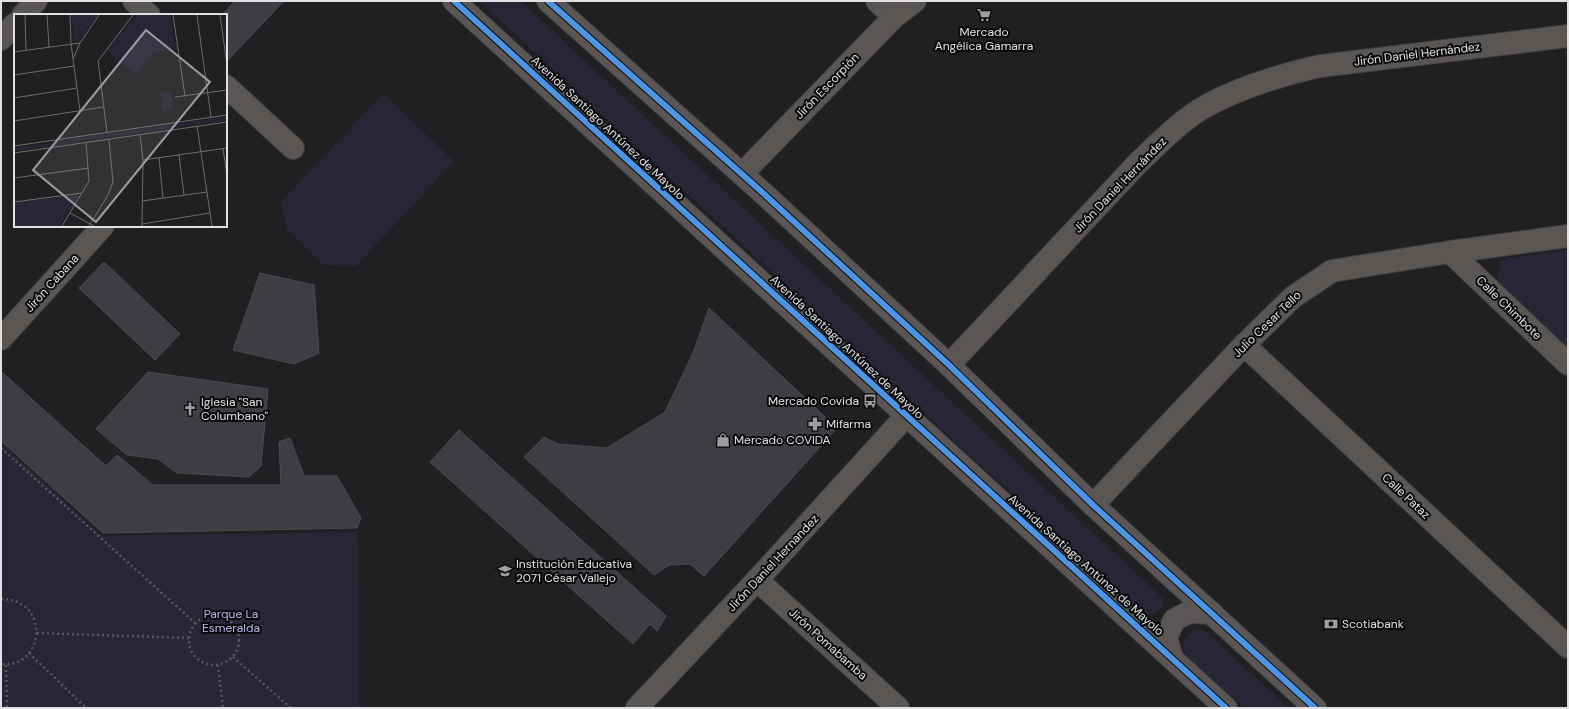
<svg xmlns="http://www.w3.org/2000/svg" width="1569" height="709" font-family="'DM Sans',sans-serif">
	<style>
		.green { fill: #272637 }
		.building { fill: #3d3d43; stroke: #4b4b4e }
		.lines { fill: none; stroke-linecap: round; stroke-linejoin: round }
		.minor-casing { stroke: #3c3c3d; stroke-width: 24 }
		.major-casing { stroke: #3c3c3d; stroke-width: 24 }
		.path { stroke: #595757; stroke-width: 2.5; stroke-dasharray: 2 3; stroke-linecap: butt }
		.minor { stroke: #595654; stroke-width: 22 }
		.major { stroke: #5b5655; stroke-width: 22 }
		.cycleway-casing { stroke: #09090b; stroke-width: 8 }
		.cycleway { stroke: #4d94e3; stroke-width: 6 }
		.labels { text-anchor: middle; stroke-width: 4; stroke-linejoin: round; paint-order: stroke }
		.poi-label { font-size: 12px; fill: #e1e1e4; stroke: #09090b; text-anchor: start }
		.street-label { font-size: 12px; fill: #e1e1e4; stroke: #09090b }
		.park-label { font-size: 12px; fill: #bab9ee; stroke: #09090b }
		.inset-road { fill: none; stroke: #6d6d70; stroke-width: 1 }
		.view { fill: #9d9da0; fill-opacity: 0.15; stroke: #9d9da0; stroke-width: 2 }
		.inset-edge { fill: none; stroke: #e1e1e4; stroke-width: 2 }
	</style>
	<rect width="100%" height="100%" fill="#202023"/>
	<g class="green">
		<polygon points="479,1 520,1 1163,598 1163,605 1156,613 1143,615"/>
		<polygon points="383,94 454,161 356,266 324,265 287,229 281,202"/>
		<polygon points="1568,250 1568,349 1497,282 1501,259"/>
		<polygon points="1,443 102,536 358,532 359,708 1,708"/>
		<polygon points="1195,629 1203,630 1289,708 1244,708 1184,653 1183,641"/>
	</g>
	<g class="building">
		<polygon points="235,1 284,1 226,62 226,15 222,15"/>
		<polygon points="104,262 180,334 155,360 79,288"/>
		<polygon points="260,273 314,285 319,353 294,364 233,350"/>
		<polygon points="709,308 837,428 704,576 690,564 669,565 654,575 524,457 544,437 558,444 607,448 665,412 693,353"/>
		<polygon points="148,372 268,389 261,466 249,477 177,473 158,459 127,455 96,429"/>
		<polygon points="3,373 106,466 117,455 153,485 281,485 279,442 290,438 304,476 337,476 361,518 357,528 103,533 1,441 1,375"/>
		<polygon points="459,430 666,616 657,631 650,624 633,644 430,462"/>
	</g>
	<g class="lines">
		<g class="minor-casing">
			<g id="minor">
				<polyline points="134,1 149,15"/>
				<polyline points="877,1 894,17"/>
				<polyline points="23,15 36,1"/>
				<polyline points="1,39 15,24"/>
				<polyline points="226,86 293,148"/>
				<polyline points="742,174 894,17 915,1"/>
				<polyline points="1450,252 1568,364"/>
				<polyline points="1,339 103,226"/>
				<polyline points="1244,345 1568,647"/>
				<path d="M949,365l189,-202c21,-20 44,-44 70,-58 35,-19 73,-30 112,-39l248,-30"/>
				<polyline points="1093,505 1244,345 1293,297 1332,271 1450,252 1568,236"/>
				<polyline points="757,580 898,708"/>
				<polyline points="637,708 757,580 906,416"/>
			</g>
		</g>
		<g class="major-casing">
			<g id="major">
				<polyline points="454,1 1226,708"/>
				<polyline points="548,1 763,193 949,365 1093,505 1315,708"/>
				<polyline points="1172,658 1166,638 1174,620 1189,612 1212,613"/>
			</g>
		</g>
		<g class="path">
			<polyline points="1,448 195,623"/>
			<path d="M1,599c50,0 44,70 0,65"/>
			<circle cx="214" cy="640" r="25"/>
			<polyline points="37,633 189,638"/>
			<polyline points="29,653 86,708"/>
			<polyline points="233,657 291,708"/>
			<polyline points="6,665 7,708"/>
			<polyline points="218,665 223,708"/>
		</g>
		<use href="#minor" class="minor"/>
		<use href="#major" class="major"/>
		<g class="cycleway-casing">
			<g id="cycleway">
				<polyline points="454,1 1226,708"/>
				<polyline points="548,1 763,193 949,365 1093,505 1315,708"/>
			</g>
		</g>
		<use href="#cycleway" class="cycleway"/>
	</g>
	<defs>
		<g id="supermarket-bare" transform="scale(1.08)"><path d="M-6-5.5h2.5l.6 2H6L4.5 2H-2.5L-4.4-4H-6ZM-1.5 3.2a1.3 1.3 0 1 0 .1 0ZM3 3.2a1.3 1.3 0 1 0 .1 0Z" fill="#9d9da0" stroke="#09090b" stroke-width="2.5" paint-order="stroke"/></g>
		<g id="bus-bare" transform="scale(1.08)"><path d="M-5-6H5V4H4V6H2V4H-2V6H-4V4H-5ZM-3.5-4V0h7V-4ZM-3.5 1.2v1.5H-2V1.2ZM2 1.2v1.5H3.5V1.2Z" fill="#9d9da0" stroke="#09090b" stroke-width="2.5" paint-order="stroke"/></g>
		<g id="church-bare" transform="scale(1.08)"><path d="M-1.2-6h2.4v3.5h3.3v2.4h-3.3V6h-2.4V-.1h-3.3v-2.4h3.3Z" fill="#9d9da0" stroke="#09090b" stroke-width="2.5" paint-order="stroke"/></g>
		<g id="pharmacy-bare" transform="scale(1.08)"><path d="M-2-6h4v4h4v4h-4v4h-4v-4h-4v-4h4Z" fill="#9d9da0" stroke="#09090b" stroke-width="2.5" paint-order="stroke"/></g>
		<g id="shop-bare" transform="scale(1.08)"><path d="M-5-2.5h2.3a2.7 3.5 0 0 1 5.4 0H5L5.5 6h-11ZM-1.5-2.5h3a1.5 2.3 0 0 0-3 0Z" fill="#9d9da0" stroke="#09090b" stroke-width="2.5" paint-order="stroke"/></g>
		<g id="school-bare" transform="scale(1.08)"><path d="M0-5L7-2L0 1L-7-2ZM-4 1L0 2.5L4 1V4Q0 6-4 4Z" fill="#9d9da0" stroke="#09090b" stroke-width="2.5" paint-order="stroke"/></g>
		<g id="bank-bare" transform="scale(1.08)"><path d="M-6-4H6V4H-6ZM0-2.3a2.3 2.3 0 1 0 0 4.6a2.3 2.3 0 1 0 0-4.6Z" fill="#9d9da0" stroke="#09090b" stroke-width="2.5" paint-order="stroke"/></g>
	</defs>
	<g fill-rule="evenodd">
		<use href="#supermarket-bare" x="984" y="15"/>
		<use href="#bus-bare" x="870" y="401"/>
		<use href="#church-bare" x="190" y="409"/>
		<use href="#pharmacy-bare" x="815" y="424"/>
		<use href="#shop-bare" x="723" y="440"/>
		<use href="#school-bare" x="505" y="571"/>
		<use href="#bank-bare" x="1331" y="624"/>
	</g>
	<g class="labels">
		<g class="poi-label">
			<text x="984" y="36" text-anchor="middle">Mercado<tspan x="984" dy="14">Angélica Gamarra</tspan></text>
			<text x="859" y="405" text-anchor="end">Mercado Covida</text>
			<text x="201" y="406">Iglesia "San<tspan x="201" dy="14">Columbano"</tspan></text>
			<text x="826" y="428">Mifarma</text>
			<text x="734" y="444">Mercado COVIDA</text>
			<text x="516" y="568">Institución Educativa<tspan x="516" dy="14">2071 César Vallejo</tspan></text>
			<text x="1342" y="628">Scotiabank</text>
		</g>
		<g class="street-label">
			<text transform="translate(1417 54) rotate(-7)" y="4">Jirón Daniel Hernández</text>
			<text transform="translate(827 86) rotate(-46)" y="4">Jirón Escorpión</text>
			<text transform="translate(608 128) rotate(43)" y="4">Avenida Santiago Antúnez de Mayolo</text>
			<text transform="translate(1120 185) rotate(-46)" y="4">Jirón Daniel Hernández</text>
			<text transform="translate(52 283) rotate(-48)" y="4">Jirón Cabana</text>
			<text transform="translate(1509 308) rotate(44)" y="4">Calle Chimbote</text>
			<text transform="translate(1267 324) rotate(-44)" y="4">Julio Cesar Tello</text>
			<text transform="translate(847 347) rotate(43)" y="4">Avenida Santiago Antúnez de Mayolo</text>
			<text transform="translate(1406 496) rotate(43)" y="4">Calle Pataz</text>
			<text transform="translate(773 563) rotate(-47)" y="4">Jirón Daniel Hernandez</text>
			<text transform="translate(1086 565) rotate(42)" y="4">Avenida Santiago Antúnez de Mayolo</text>
			<text transform="translate(828 644) rotate(42)" y="4">Jirón Pomabamba</text>
		</g>
		<g class="park-label">
			<text x="231" y="618">Parque La<tspan x="231" dy="14">Esmeralda</tspan></text>
		</g>
	</g>
	<g transform="translate(14 14)">
		<rect width="213" height="213" fill="#202023"/>
		<path d="M58,1h25l-14,21 -9,6zM123,1h33l5,34 -21,3 -18,23 -29,-24zM148,77l9,1 3,17 -12,2 -2,-17zM213,103v3l-155,22v-3zM53,127v2l-53,8v-3zM62,181l2,2 -18,29h-46v-23z" fill="#272637"/>
		<path class="inset-road" d="M11,1l1,35M33,1l2,32M56,1l1,29 9,67M159,1l12,81M183,1l14,102M206,1l7,50M0,38l66,-9M59,45l7,-16 19,-28M0,61l60,-9M161,83l52,-7M0,84l63,-10M0,107l89,-14M183,112l15,100M93,118l-9,-71 35,-46M126,121l3,25 -1,66M0,132l213,-31M209,134l4,28M0,139l213,-31M165,141l5,40M145,144l4,40M129,146l84,-12M0,164l75,-10M128,187l65,-9M0,188l68,-9M56,199l24,13M128,210l68,-11M48,212l27,-45 -3,-38M75,212l19,-31 5,-13 -4,-42"/>
		<path class="view" d="M132,16l64,52 -114,140 -63,-52z"/>
		<rect width="213" height="213" class="inset-edge"/>
	</g>
	<rect width="1569" height="709" fill="none" stroke="#e1e1e4" stroke-width="4"/>
</svg>
